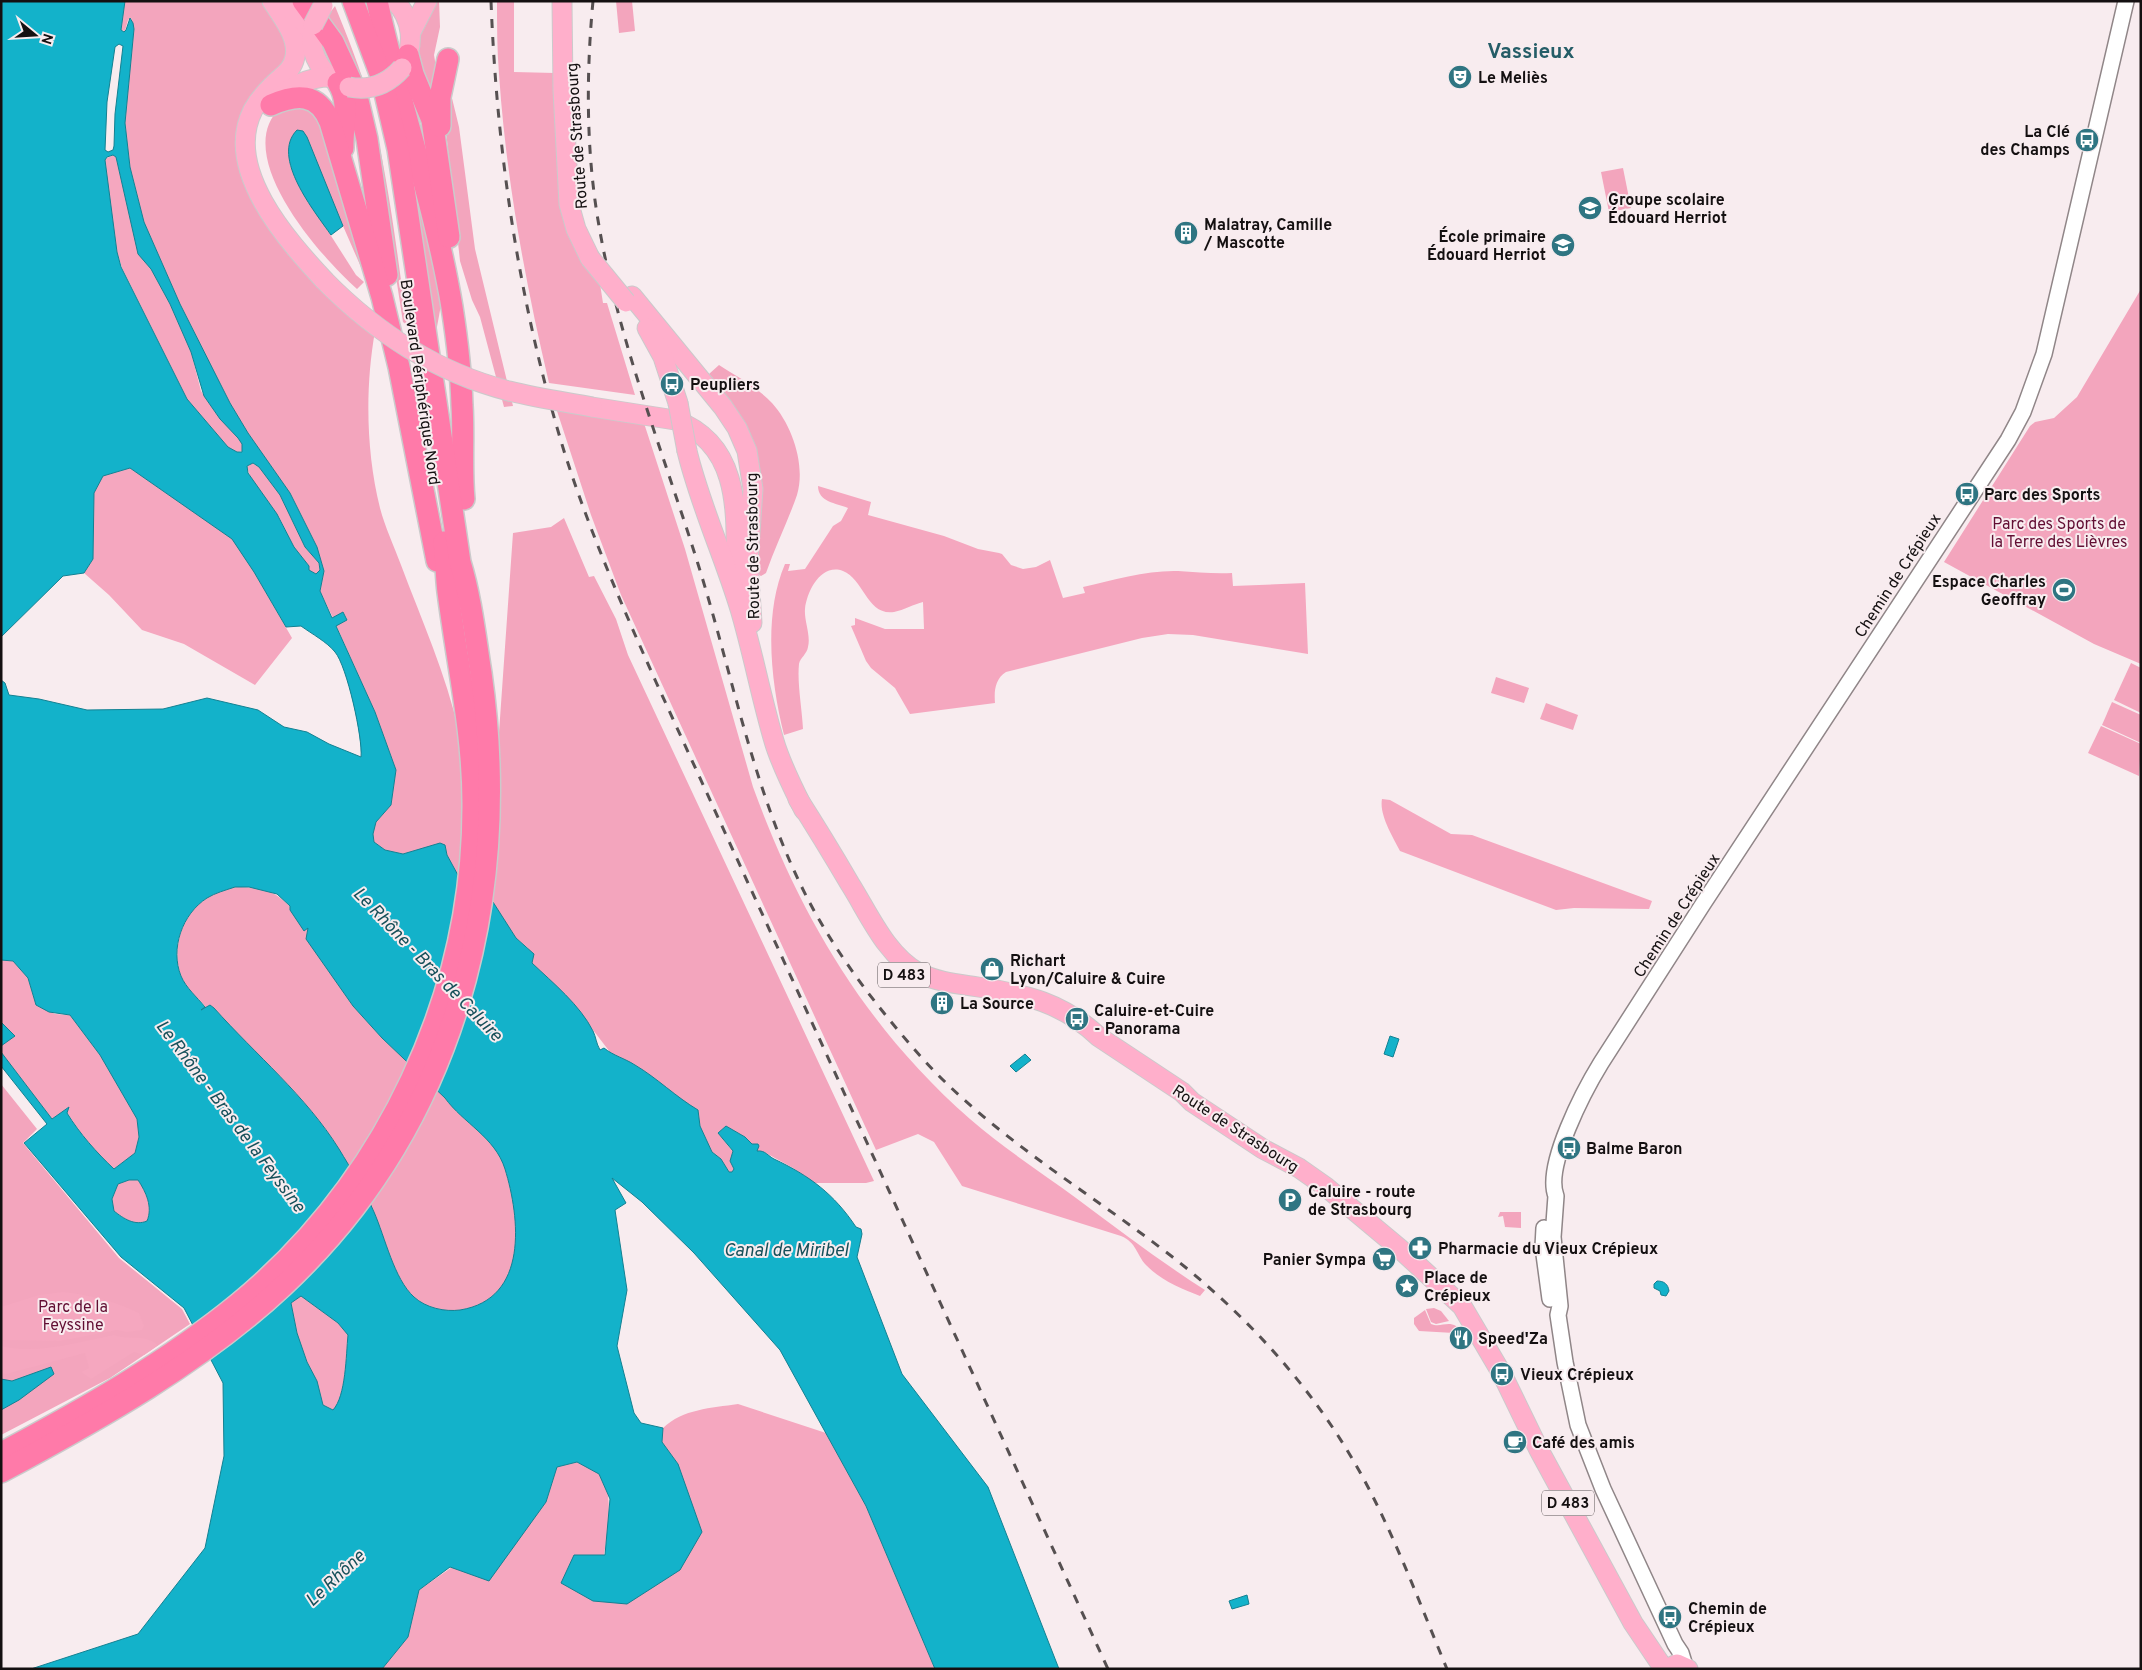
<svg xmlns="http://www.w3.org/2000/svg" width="2142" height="1670" font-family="Overpass,sans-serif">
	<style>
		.green { fill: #f3a5bd }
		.forest { fill: #f5a7bf }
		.water { fill: #13b2ca; stroke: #138192; fill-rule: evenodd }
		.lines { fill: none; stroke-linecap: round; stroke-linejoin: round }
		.minor-casing { stroke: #908688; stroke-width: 18 }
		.major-casing { stroke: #cbcacb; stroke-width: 21 }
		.highway-casing { stroke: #cbcacb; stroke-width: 24 }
		.minor { stroke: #fff; stroke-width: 15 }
		.major { stroke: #ffafcb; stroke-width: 19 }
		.highway { stroke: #ff7aa9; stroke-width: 21 }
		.rail { stroke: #565051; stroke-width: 3; stroke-dasharray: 9 9; stroke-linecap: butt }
		.major-bridge-casing { stroke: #cbcacb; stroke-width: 21; stroke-linecap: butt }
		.major-bridge { stroke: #ffafcb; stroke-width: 19 }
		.labels { text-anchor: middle; stroke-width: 4; stroke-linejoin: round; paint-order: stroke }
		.shield { fill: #f8ecef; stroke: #585254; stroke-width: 1 }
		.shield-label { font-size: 15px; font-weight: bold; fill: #141011 }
		.poi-label { font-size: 16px; font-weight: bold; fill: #141011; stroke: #f8ecef; text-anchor: start }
		.street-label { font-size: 16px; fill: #141011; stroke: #f8ecef }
		.park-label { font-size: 16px; fill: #620e33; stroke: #f8ecef }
		.water-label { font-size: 18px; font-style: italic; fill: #16505a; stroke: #f8ecef }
		.district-label { font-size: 21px; font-weight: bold; fill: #255d67; stroke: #f8ecef }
	</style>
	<rect width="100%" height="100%" fill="#f8ecef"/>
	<g class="green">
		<path d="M125,1h140l22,33 3,24 -31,34 -11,84 127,155c-10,57 -9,121 5,177 5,19 14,38 21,57 21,56 45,109 58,167l38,29 16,-228 38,-6 13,-9 25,59 5,-1 22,43 12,36 246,526 -8,2h-52l-21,-15 -29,-16 -7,-1 -12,-14 -19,-11 -8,7 15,19 -3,9 4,8 -2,3h-3l-8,-13 -9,-7 -12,-26 -2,-16 -17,-10 -47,-36 -21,-8 -33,-43 -48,-50 -4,-15 -12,-10 -23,-36 -34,-25 -12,-22 -2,-10 -42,9 -18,-4 -11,-8 -1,-8 3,-12 15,-17 5,-35 -21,-58 -39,-87 11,-6 -4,-7 -10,6 -13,-27 4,-20 -7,-24 -27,-54 -42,-60 -18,-30 -50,-99 -36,-82 -14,-55 -5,-44 9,-94 -3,-11 -3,2 -3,11 -4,-1z"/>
		<polygon points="361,1 371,1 434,247 441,305 434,343"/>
		<polygon points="432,1 439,1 440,27 434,55 436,67 436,102 418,68 418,31"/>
		<polygon points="616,1 632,1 635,31 619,33"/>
		<path d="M335,6c13,32 26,64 35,97 18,73 27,148 37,222l-4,-3 -12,-77 -68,-223z"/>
		<polygon points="451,94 459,127 475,249 513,406 504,407 480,317 472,300 460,261 445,122"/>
		<path d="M281,107l37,3 46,164 -38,-87 -19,-50 -17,10v18l8,19 58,91 8,7 -7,7c-36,-32 -128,-135 -76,-182z"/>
		<polygon points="1623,168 1631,208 1609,212 1601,172"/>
		<polygon points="2141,289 2141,664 2094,644 1944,562 2030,426 2035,422 2054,418 2077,397"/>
		<path d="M719,365c17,11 38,22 53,38 20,22 34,62 25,92 -9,26 -22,52 -31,78l-5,3 -6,-3 2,-67 -24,-94 -11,-23 -13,-15z"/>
		<polygon points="2131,663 2141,668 2141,713 2114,700"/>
		<polygon points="1496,677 1529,688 1524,703 1491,693"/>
		<polygon points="2112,702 2141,715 2141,743 2102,725"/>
		<polygon points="1546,703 1578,715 1573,730 1540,719"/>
		<polygon points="2101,726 2141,744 2139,776 2088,753"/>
		<path d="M235,887c42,0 48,11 73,41l-1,11 46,67 29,32 63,60c18,25 50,39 60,71 15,49 25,130 -45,141 -15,2 -34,-2 -46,-13 -20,-18 -29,-60 -40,-85 -9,-21 -23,-43 -35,-63 -33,-53 -83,-94 -125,-141l-4,-3 -10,5 5,-4c-8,-9 -19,-18 -24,-30 -10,-27 1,-62 26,-78 8,-6 19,-8 28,-11z"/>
		<polygon points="1,1084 37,1129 23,1143 119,1258 182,1309 190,1324 110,1378 1,1435"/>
		<polygon points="1500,1212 1521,1212 1521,1228 1505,1227 1503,1216 1498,1217"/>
		<polygon points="1434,1308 1441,1311 1449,1321 1436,1324 1431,1322 1426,1309"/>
		<path d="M1425,1310l6,14c9,4 16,-3 25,2l1,5 -3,2 -35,-2 -5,-7v-6z"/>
	</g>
	<g class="forest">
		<path d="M497,1h17v71l41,1 5,127 40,84 3,19h4l28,92 -86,-12c-24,-102 -43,-205 -50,-309 -2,-24 -2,-49 -2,-73z"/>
		<polygon points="113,155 116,157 138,253 151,269 170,304 191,352 201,391 215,412 238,438 242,444 242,451 237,452 228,447 187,399 122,268 117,252 105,164 105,159"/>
		<path d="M557,411l86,9 42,129 68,238c47,129 113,241 217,332 33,29 71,53 106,79 43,32 85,64 129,92l-5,6c-18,-7 -40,-16 -54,-31 -10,-11 -9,-22 -25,-29l-159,-50 -28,-44 -16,-8 -42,16 -255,-555 -30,-80z"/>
		<polygon points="252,463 259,467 280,495 305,547 319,563 320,570 316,574 309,570 309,566 294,547 279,517 250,476 247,467"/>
		<polygon points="130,468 233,539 254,572 292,638 255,685 184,644 142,630 109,595 84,573 93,559 94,493 103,476"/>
		<path d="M818,486l53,16 -3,13 76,21 34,13 21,4 3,1 9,11 12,4 13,-2 14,-7 13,38 22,-5 -2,-6c30,-7 65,-17 95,-16 18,1 36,3 54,2l1,13 72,-3 3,71 -115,-19 -25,-1 -26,4 -136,34c-11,7 -12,19 -11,31l-85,11 -15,-26 -24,-20 -5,-7 -15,-35 4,-1v-7l30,11h39l-1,-27c-9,2 -19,8 -29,10 -27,4 -30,-33 -51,-41 -22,-8 -36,20 -38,38 -1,12 6,26 3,38 -1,7 -8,11 -9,17 -2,19 3,45 4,65l-19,6c-13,-52 -21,-120 1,-171h5l-2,7 17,-2 28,-43 8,-5 7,-13c-12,-5 -30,-6 -30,-22z"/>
		<path d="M1382,799l8,1 61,34 21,1 180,66 -3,8 -75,-1 -18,2 -156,-59c-7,-14 -21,-36 -18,-52z"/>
		<path d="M1,960l12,1 15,17 8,27 19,9 15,1 30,40 37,64 2,18 -4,16 -21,16c-18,-17 -34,-35 -47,-57l1,-4 -16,11 -51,-67v-6l14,-10 -14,-14z"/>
		<path d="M129,1180h9c8,12 15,27 9,41 -12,5 -23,-2 -33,-10l-2,-11 6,-16z"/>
		<path d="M63,1292c27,3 51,9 76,21l5,13 -2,4 -15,2 -10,-2 -57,11 -59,-1v-33l38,-12z"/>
		<path d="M301,1296l37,27 10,12c-2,20 -2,61 -15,75l-10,-5 -6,-24 -10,-19 -10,-29 -6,-30z"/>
		<path d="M114,1335c17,6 29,-2 44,10l-14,10 -10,-3 -43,27 -10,-7 8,-4 -4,-15 -79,21 -5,-1v-27c37,9 77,-4 113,-11z"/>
		<path d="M738,1404l88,29 40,73 69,163h-553l26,-32 11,-47 127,-88 11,-35 20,-5c7,3 15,7 21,11 24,21 2,101 -5,128l85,-137 -16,-22 1,-14c20,-19 48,-20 75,-24z"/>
	</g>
	<g class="water">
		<path d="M1,1h124l-4,29 3,2 2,-2 4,-12 3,5 1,6 -9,94 5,44 14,55 36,82 50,99 18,30 42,60 27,54 7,24 -4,20 12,27 11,-6 4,8 -11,6 39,86 21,58 -5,35 -15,17 -3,12 1,8 11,8 18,4 37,-11 5,2 2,10 12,22 34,25 23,36 18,16 -2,9c21,20 48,42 61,68 3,6 3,12 7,19l4,-2c10,8 20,10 31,17 22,13 41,32 63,45l2,16 12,26 9,7 8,13h3l2,-3 -4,-8 3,-10 -15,-18 8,-7 19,11 7,7h6l1,2 -2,5c8,-1 11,5 17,8 36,17 60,35 82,68l5,2 1,5 -5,23 45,117 86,113 71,182h-124l-69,-163 -86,-156 -86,-97 -52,-51 -30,-24 14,25 -11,7 12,80 -10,56 17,67 7,10 22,5 -1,14 16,22 24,68 -22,38 -53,34 -34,-3 -32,-18 13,-28h31l5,-56 -11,-25 -22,-12 -20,5 -11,35 -57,79 -39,-14 -31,23 -11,47 -26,32h-351l107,-35 67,-86 19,-92 -1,-73 -39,-75 -63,-51 -97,-114 23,-19 -46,-58v-14l51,67 17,-12 -2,6c13,21 29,39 47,56l21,-16 4,-16 -2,-18 -37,-64 -30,-40 -21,-3 -13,-7 -8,-27 -15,-17 -12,-1v-280l4,3 4,12 30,4 48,11 76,-1 44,-11 51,12 26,17 23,5 22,12 32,13c2,-18 -14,-91 -26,-105 -8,-10 -23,-18 -34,-26l-15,1 -32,-55 -22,-33 -102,-71 -27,8 -9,17 -1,66 -9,14 -21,3 -62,61zM119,44l4,2 -8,68 -1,32 -1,4 -5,2 -3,-2 2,-48 8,-55zM113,155l3,2 22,97 13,15 19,35 21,48 13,44 16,23 18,19 4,6v8h-5l-9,-5 -41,-48 -66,-132 -4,-15 -12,-92 2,-3zM253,463l6,4 21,28 25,52 14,16 1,7 -4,4 -7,-4v-4l-15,-19 -17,-33 -29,-41 -1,-7zM235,887h14l28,7 13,12v4l14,21 4,-3 -2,11 47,67 29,32 63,60c18,25 50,39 60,71 15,49 24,130 -45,141 -15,2 -34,-2 -46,-13 -20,-18 -29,-60 -40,-85 -9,-21 -23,-43 -35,-63 -33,-53 -83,-94 -125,-141l-4,-3 -9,5 4,-3c-8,-10 -19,-19 -24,-31 -11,-27 1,-62 26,-78 8,-5 19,-8 28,-11zM129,1180h9c8,12 15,27 9,41 -12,5 -23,-2 -33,-10l-2,-12 6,-15zM301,1296l37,27 10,12c-2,20 -2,61 -15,75l-10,-5 -6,-24 -10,-19 -10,-29 -6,-30z"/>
		<path d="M297,130l6,1 4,6 36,89 -12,9c-16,-23 -61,-78 -34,-105z"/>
		<polygon points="1,1022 15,1036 1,1046"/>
		<polygon points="1390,1036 1399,1039 1393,1057 1384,1054"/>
		<polygon points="1025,1054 1031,1060 1016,1072 1010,1066"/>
		<path d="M1657,1281c7,0 11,3 12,10l-3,5 -5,-1 -1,-4 -6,-3v-4z"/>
		<polygon points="51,1367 54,1374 19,1400 1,1410 1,1379 12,1381"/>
		<polygon points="1247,1595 1249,1604 1232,1609 1229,1601"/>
	</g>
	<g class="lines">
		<g class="minor-casing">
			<g id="minor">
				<polyline points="1544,1228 1543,1247 1550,1299"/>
				<path d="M1685,1666l-4,-13 -6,-9 -72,-155 -25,-64 -13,-63 -7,-47 2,-9 -7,-69 3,-41c-12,-30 29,-107 45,-133l102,-159 305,-464 15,-28 21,-58 82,-353"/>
			</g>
		</g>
		<g class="major-casing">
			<g id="major">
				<path d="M272,1c10,16 27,36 23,56 -3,15 -14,19 -23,29 -7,7 -14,15 -19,24 -30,59 34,130 71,170"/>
				<polyline points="282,1 305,23 312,33"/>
				<path d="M395,1c18,19 20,44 7,67"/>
				<polyline points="562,1 563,90 569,204 576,229 590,258"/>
				<path d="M313,25c-5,23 4,45 24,57"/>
				<polyline points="411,32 427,1"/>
				<path d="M273,103c16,-16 36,-26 57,-26"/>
				<polyline points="632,296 723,407 737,428 747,451 753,489 748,561 752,623"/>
				<polyline points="647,328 663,357 678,403"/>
				<path d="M592,407l83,13c68,25 61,97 61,157"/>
				<path d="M687,451c13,54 37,105 53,158 13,44 21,88 34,132 7,24 19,47 30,69"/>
				<path d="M798,799c18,28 35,56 52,85 19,30 36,71 69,89 18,9 40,11 59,14 48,7 85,16 121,50l83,55 10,10 71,47 36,19 27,19 73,61 63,58 40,68 37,76 94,173 31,46"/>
				<polyline points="1667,1669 1677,1664 1688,1669"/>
			</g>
		</g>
		<g class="highway-casing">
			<g id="highway">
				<polyline points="303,1 333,42 356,92 367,139 387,275"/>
				<path d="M377,1c22,102 58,204 75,306 5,32 9,65 10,98 2,31 -1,63 2,94"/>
				<polyline points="408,55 413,74 432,120 449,237"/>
				<path d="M338,83c13,20 4,43 5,65"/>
				<path d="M271,105c25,-11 47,-13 59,17l52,175 17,70 38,194"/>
				<polyline points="440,126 440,97 448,59"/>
				<path d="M1,1453c81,-43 166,-91 237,-149 148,-122 236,-309 235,-501 0,-71 -16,-140 -25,-211 -2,-16 -2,-33 -4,-50"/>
				<path d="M1,1472c97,-52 201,-110 282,-186 171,-160 230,-386 198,-613 -6,-38 -10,-75 -21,-111l-62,-413 -17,-73 -28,-75"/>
			</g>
		</g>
		<use href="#minor" class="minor"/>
		<use href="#major" class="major"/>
		<use href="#highway" class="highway"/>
		<g class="rail">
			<path d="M491,1c6,153 28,303 73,450 25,79 58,155 92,231l452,987"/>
			<path d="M593,1c-7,75 -7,151 6,225 20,116 64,226 99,338 37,118 58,244 119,352 29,51 66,98 105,142 77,85 180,141 268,213 73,61 135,133 179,218 30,58 53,120 78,180"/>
		</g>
		<g class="major-bridge-casing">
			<g id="major-bridge">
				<polyline points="313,25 323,6"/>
				<path d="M349,87c21,4 39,-3 53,-19"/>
				<polyline points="590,258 626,302"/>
				<path d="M324,280c51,52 114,93 185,111 28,7 56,11 83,16"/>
				<polyline points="678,403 687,451"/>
			</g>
		</g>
		<use href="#major-bridge" class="major-bridge"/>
	</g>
	<defs>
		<g id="theatre-disc" transform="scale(1.25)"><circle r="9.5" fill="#2f7582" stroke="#f8ecef"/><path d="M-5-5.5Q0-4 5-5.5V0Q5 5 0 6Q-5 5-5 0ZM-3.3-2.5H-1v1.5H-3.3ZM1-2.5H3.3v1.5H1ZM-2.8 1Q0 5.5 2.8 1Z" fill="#fff"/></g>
		<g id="bus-disc" transform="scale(1.25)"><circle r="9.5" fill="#2f7582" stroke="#f8ecef"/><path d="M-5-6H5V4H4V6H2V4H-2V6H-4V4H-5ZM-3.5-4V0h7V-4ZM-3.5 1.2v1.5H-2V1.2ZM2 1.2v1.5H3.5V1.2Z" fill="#fff"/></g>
		<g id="school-disc" transform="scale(1.25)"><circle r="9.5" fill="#2f7582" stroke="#f8ecef"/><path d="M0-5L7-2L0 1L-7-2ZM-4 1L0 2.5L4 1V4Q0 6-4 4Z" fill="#fff"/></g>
		<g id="building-disc" transform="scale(1.25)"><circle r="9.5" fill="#2f7582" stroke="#f8ecef"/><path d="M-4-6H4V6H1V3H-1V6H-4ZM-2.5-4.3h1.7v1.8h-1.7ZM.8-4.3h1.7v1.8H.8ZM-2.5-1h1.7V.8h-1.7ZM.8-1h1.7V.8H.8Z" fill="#fff"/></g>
		<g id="stadium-disc" transform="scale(1.25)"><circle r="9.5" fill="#2f7582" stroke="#f8ecef"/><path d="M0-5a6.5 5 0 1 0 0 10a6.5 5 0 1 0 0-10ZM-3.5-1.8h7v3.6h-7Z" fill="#fff"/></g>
		<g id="shop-disc" transform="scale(1.25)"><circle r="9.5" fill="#2f7582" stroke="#f8ecef"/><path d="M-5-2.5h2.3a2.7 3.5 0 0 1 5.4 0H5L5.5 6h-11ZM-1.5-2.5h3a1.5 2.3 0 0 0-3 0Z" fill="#fff"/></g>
		<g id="parking-disc" transform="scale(1.25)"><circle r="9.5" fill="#2f7582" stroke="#f8ecef"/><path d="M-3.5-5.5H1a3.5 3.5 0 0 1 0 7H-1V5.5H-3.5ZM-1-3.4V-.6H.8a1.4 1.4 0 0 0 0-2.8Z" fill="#fff"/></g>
		<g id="pharmacy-disc" transform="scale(1.25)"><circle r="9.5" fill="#2f7582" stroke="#f8ecef"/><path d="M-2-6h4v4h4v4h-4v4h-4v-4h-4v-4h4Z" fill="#fff"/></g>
		<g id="supermarket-disc" transform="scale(1.25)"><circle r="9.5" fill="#2f7582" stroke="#f8ecef"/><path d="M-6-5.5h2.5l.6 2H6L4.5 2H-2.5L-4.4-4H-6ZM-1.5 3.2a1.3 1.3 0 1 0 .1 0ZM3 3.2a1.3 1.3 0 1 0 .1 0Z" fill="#fff"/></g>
		<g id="sight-disc" transform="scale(1.25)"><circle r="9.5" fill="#2f7582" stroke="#f8ecef"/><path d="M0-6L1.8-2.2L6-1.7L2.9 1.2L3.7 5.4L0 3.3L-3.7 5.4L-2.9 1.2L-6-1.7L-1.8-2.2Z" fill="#fff"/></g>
		<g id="restaurant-disc" transform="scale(1.25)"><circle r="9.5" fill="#2f7582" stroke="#f8ecef"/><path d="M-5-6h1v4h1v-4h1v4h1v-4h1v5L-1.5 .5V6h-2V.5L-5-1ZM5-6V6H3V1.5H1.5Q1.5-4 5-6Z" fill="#fff"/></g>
		<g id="cafe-disc" transform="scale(1.25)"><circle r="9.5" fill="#2f7582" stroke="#f8ecef"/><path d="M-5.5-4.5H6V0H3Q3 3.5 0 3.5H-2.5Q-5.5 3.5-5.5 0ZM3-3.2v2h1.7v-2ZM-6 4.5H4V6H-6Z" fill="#fff"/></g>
	</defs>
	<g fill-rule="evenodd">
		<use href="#theatre-disc" x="1460" y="77"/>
		<use href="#bus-disc" x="2087" y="140"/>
		<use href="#school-disc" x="1590" y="208"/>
		<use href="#building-disc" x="1186" y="233"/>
		<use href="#school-disc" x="1563" y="245"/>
		<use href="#bus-disc" x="672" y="384"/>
		<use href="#bus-disc" x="1967" y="494"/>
		<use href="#stadium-disc" x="2064" y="590"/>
		<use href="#shop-disc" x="992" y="969"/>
		<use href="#building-disc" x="942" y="1003"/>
		<use href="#bus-disc" x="1077" y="1019"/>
		<use href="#bus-disc" x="1569" y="1148"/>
		<use href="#parking-disc" x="1290" y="1200"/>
		<use href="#pharmacy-disc" x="1420" y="1248"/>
		<use href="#supermarket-disc" x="1384" y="1259"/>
		<use href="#sight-disc" x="1407" y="1286"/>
		<use href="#restaurant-disc" x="1461" y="1338"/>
		<use href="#bus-disc" x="1502" y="1374"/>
		<use href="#cafe-disc" x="1515" y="1442"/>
		<use href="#bus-disc" x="1670" y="1617"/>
	</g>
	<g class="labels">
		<g class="shield">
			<rect x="878" y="962.5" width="52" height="25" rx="4"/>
			<rect x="1542" y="1490.5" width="52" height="25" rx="4"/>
		</g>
		<g class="shield-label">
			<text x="904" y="980">D 483</text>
			<text x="1568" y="1508">D 483</text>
		</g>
		<g class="poi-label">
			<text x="1478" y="83">Le Meliès</text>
			<text x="2070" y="137" text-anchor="end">La Clé<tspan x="2070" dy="18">des Champs</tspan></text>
			<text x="1608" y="205">Groupe scolaire<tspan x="1608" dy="18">Édouard Herriot</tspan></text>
			<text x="1204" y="230">Malatray, Camille<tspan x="1204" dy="18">/ Mascotte</tspan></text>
			<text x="1546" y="242" text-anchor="end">École primaire<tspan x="1546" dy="18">Édouard Herriot</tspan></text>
			<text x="690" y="390">Peupliers</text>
			<text x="1984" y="500">Parc des Sports</text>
			<text x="2046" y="587" text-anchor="end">Espace Charles<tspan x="2046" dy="18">Geoffray</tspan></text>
			<text x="1010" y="966">Richart<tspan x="1010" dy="18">Lyon/Caluire &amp; Cuire</tspan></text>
			<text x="960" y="1009">La Source</text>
			<text x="1094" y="1016">Caluire-et-Cuire<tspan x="1094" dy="18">- Panorama</tspan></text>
			<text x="1586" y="1154">Balme Baron</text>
			<text x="1308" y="1197">Caluire - route<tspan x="1308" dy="18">de Strasbourg</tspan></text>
			<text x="1438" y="1254">Pharmacie du Vieux Crépieux</text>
			<text x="1366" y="1265" text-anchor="end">Panier Sympa</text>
			<text x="1424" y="1283">Place de<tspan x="1424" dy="18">Crépieux</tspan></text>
			<text x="1478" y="1344">Speed'Za</text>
			<text x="1520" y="1380">Vieux Crépieux</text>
			<text x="1532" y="1448">Café des amis</text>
			<text x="1688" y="1614">Chemin de<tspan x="1688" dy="18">Crépieux</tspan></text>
		</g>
		<g class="street-label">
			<text transform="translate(576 136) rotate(-94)" y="6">Route de Strasbourg</text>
			<text transform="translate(421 382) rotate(82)" y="6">Boulevard Périphérique Nord</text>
			<text transform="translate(752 546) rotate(-91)" y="6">Route de Strasbourg</text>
			<text transform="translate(1897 575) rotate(-57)" y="6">Chemin de Crépieux</text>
			<text transform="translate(1676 915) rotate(-57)" y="6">Chemin de Crépieux</text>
			<text transform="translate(1236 1128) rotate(33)" y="6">Route de Strasbourg</text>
		</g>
		<g class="park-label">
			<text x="2059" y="529">Parc des Sports de<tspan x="2059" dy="18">la Terre des Lièvres</tspan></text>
			<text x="73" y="1312">Parc de la<tspan x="73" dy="18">Feyssine</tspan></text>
		</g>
		<g class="water-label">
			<text transform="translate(428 964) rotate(46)" y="6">Le Rhône - Bras de Caluire</text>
			<text transform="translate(231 1116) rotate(53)" y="6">Le Rhône - Bras de la Feyssine</text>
			<text x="786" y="1256">Canal de Miribel</text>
			<text transform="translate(335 1578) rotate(-43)" y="6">Le Rhône</text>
		</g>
		<g class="district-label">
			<text x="1531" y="58">Vassieux</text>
		</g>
	</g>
	<rect width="2142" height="1670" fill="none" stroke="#141011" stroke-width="5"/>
	<g transform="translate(35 35) rotate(108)" stroke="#f8ecef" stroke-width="4" paint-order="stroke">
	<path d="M0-4L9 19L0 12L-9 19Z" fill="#141011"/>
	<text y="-8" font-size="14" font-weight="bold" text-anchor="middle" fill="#141011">N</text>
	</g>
</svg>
